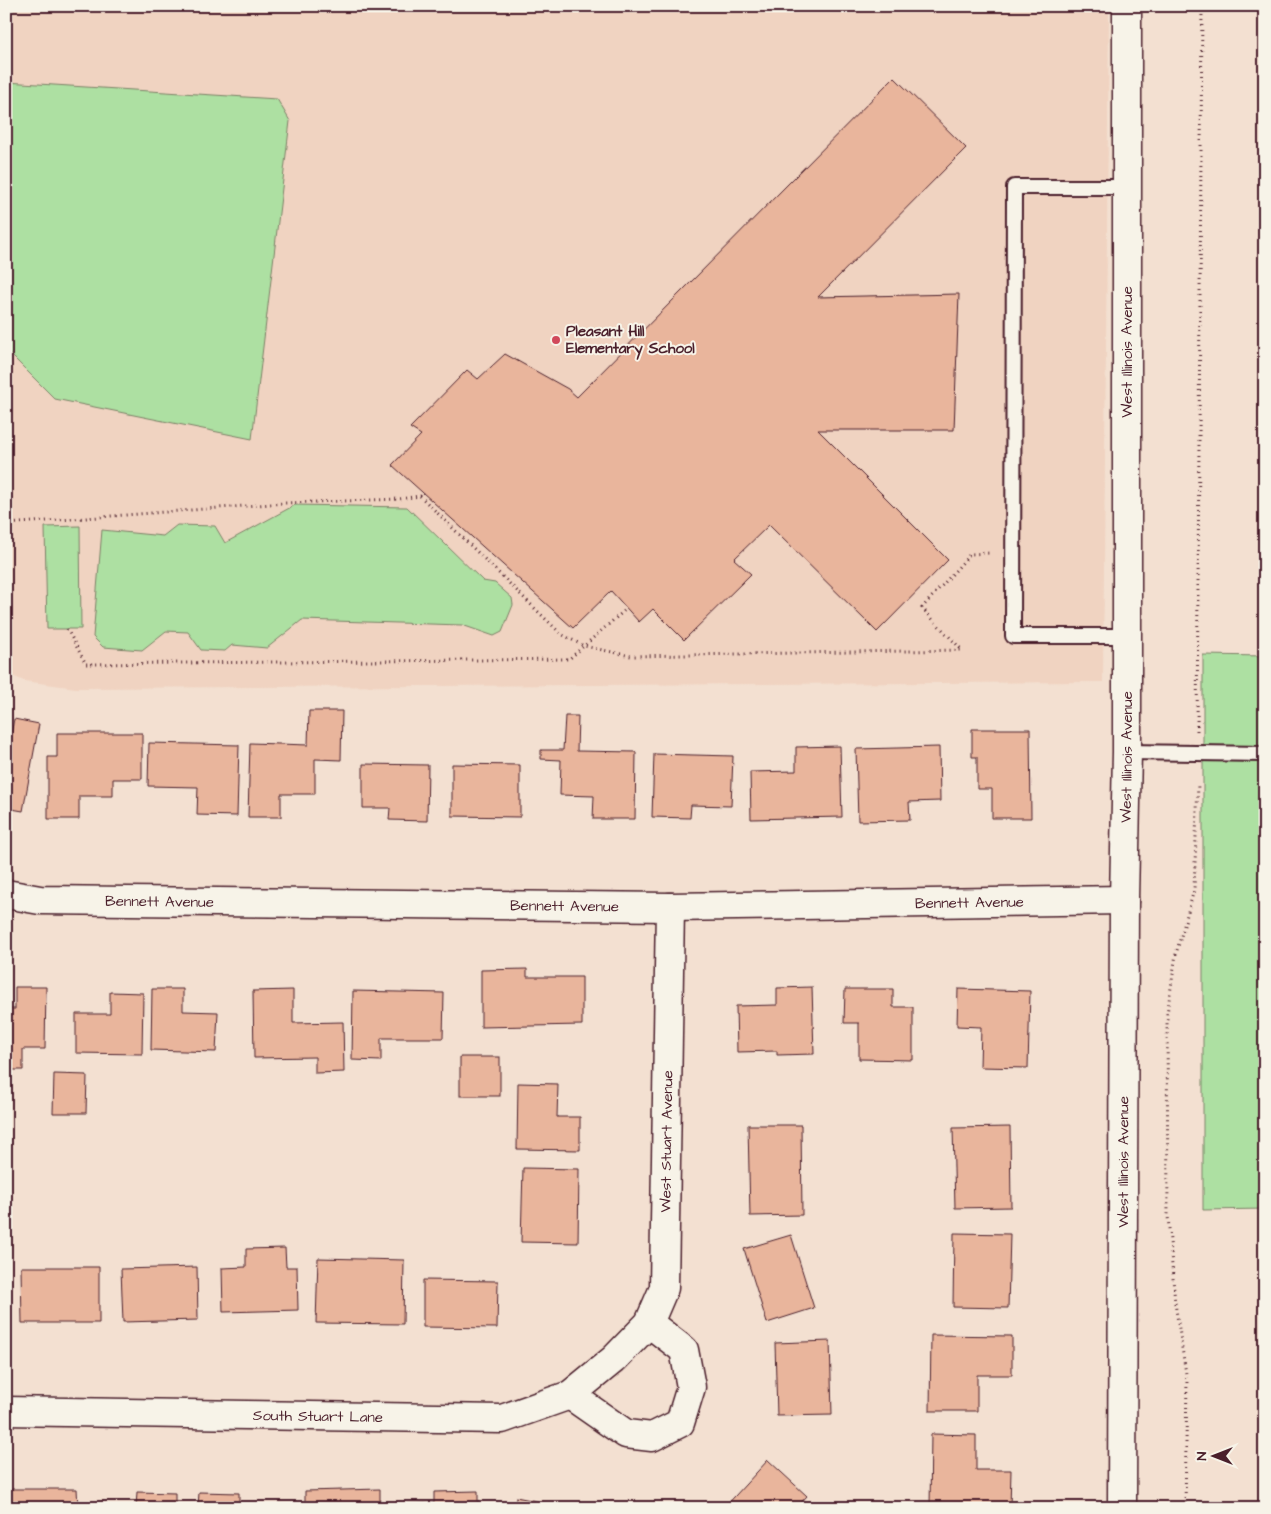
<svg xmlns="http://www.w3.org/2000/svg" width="1271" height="1514" font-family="'Architects Daughter',sans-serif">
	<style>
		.built { fill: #f0d3c1 }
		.green { fill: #ade0a2; stroke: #7c8066 }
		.building { fill: #e9b59c; stroke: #4a1f2b }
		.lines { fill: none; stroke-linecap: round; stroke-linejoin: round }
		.service-casing { stroke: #4a1f2b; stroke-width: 18 }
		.minor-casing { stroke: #4a1f2b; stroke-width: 31 }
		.secondary-casing { stroke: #4a1f2b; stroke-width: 31 }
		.path { stroke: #4a1f2b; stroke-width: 3; stroke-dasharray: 1 4; stroke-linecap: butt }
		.service { stroke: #f7f3e8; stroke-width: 14 }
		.minor { stroke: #f7f3e8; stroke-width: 28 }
		.secondary { stroke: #f7f3e8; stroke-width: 28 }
		.poi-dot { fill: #d1495b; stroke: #f7f3e8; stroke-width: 2 }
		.labels { text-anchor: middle; stroke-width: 4; stroke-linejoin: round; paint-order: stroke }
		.poi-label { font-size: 15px; font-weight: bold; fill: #4a1f2b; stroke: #f7f3e8; text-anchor: start }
		.street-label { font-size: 15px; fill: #4a1f2b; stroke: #f7f3e8 }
	</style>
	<rect width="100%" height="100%" fill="#f3e0d1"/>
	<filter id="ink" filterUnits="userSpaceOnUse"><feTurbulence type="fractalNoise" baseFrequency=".02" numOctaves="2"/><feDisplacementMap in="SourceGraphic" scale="10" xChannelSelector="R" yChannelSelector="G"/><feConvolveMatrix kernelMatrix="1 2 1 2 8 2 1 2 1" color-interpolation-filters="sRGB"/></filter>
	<g filter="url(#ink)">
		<polygon class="built" points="1109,6 1103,682 76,688 24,681 6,673 6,8"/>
		<g class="green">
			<polygon points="6,82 277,99 290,121 252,439 55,399 6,350"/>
			<polygon points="295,505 407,507 483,581 495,583 512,598 513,605 502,632 494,636 462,625 302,620 267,648 232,645 225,651 201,650 188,632 166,631 142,650 103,647 93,637 102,530 163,536 177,525 215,526 225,543"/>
			<polygon points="80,526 81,629 47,629 45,527"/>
			<polygon points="1203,655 1265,656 1265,1209 1203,1210"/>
		</g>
		<g class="building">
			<polygon points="894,77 966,148 818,297 959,294 954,430 818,430 948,560 877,632 769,525 734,559 751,574 684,640 653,609 639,622 611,591 573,628 392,465 421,435 410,428 467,370 478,379 505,354 568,389 577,397"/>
			<polygon points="309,711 342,711 341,760 315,759 315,794 281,794 281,817 248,817 250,743 308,745"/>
			<polygon points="565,716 578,716 577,751 636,752 635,819 593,819 594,796 560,795 561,760 541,759 541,750 563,750"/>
			<polygon points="14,719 39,724 23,811 6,808 6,734 11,734"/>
			<polygon points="972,729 1030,729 1031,818 992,818 992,789 977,789 977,757 972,757"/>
			<polygon points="57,733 142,733 142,779 113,779 113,796 79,796 79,819 48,819 48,757 57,757"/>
			<polygon points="149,743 239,745 237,816 197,815 198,787 148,786"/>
			<polygon points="840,746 842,817 751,819 750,772 796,771 796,747"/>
			<polygon points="939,747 940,801 909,802 910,820 858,821 856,749"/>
			<polygon points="654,754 733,756 731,806 691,805 690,818 652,817"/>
			<polygon points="363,764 428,765 427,821 389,820 390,808 363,808"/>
			<polygon points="452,764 520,765 520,817 452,816"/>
			<polygon points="527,969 527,977 582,977 582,1025 481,1027 481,970"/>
			<polygon points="15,987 46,987 45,1049 23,1049 23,1070 6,1070 6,1009 15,1009"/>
			<polygon points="812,987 814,1054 777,1055 777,1051 737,1052 736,1006 777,1005 777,988"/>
			<polygon points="152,989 183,989 183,1011 218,1012 216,1052 151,1050"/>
			<polygon points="845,989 893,989 893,1007 913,1007 913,1060 859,1059 859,1023 844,1023"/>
			<polygon points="958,989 1030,991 1028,1068 980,1067 981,1027 957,1026"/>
			<polygon points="293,990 293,1023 343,1022 344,1072 315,1073 315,1057 254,1058 253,991"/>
			<polygon points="353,991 444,993 443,1038 381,1038 381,1061 352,1060"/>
			<polygon points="110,992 143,993 142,1054 76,1053 76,1014 110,1014"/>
			<rect x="460" y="1057" width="40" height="39"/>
			<polygon points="54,1074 87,1075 86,1113 53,1113"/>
			<polygon points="518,1083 558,1084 557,1117 580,1117 580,1150 517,1149"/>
			<polygon points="748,1125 801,1125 802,1215 750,1216"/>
			<polygon points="1010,1127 1011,1207 955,1208 953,1128"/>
			<polygon points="523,1168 579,1169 578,1243 521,1242"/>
			<polygon points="954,1233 1010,1234 1008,1308 953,1307"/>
			<polygon points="791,1235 814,1308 767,1323 744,1249"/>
			<polygon points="285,1248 286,1267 297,1267 298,1310 223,1312 222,1268 246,1267 246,1249"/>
			<polygon points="318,1258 404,1260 403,1324 316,1323"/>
			<polygon points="21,1267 99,1267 99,1323 22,1323"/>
			<polygon points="197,1267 198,1320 123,1322 121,1269"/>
			<polygon points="423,1280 498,1281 497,1328 423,1327"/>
			<polygon points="931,1335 1012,1336 1012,1375 977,1375 977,1411 930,1411"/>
			<polygon points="830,1341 832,1415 777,1416 775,1343"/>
			<polygon points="931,1434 976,1435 976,1470 1011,1470 1010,1508 930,1508"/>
			<polygon points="768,1460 807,1496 796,1508 724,1508"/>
			<polygon points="6,1489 77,1489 78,1508 6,1508"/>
			<polygon points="380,1489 380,1508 305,1508 305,1491"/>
			<polygon points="478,1491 478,1508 403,1508 403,1504 434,1503 434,1492"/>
			<polygon points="137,1492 175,1493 175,1508 136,1508"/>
			<polygon points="199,1492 239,1493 239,1508 198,1508"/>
			<polygon points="516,1497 570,1508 514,1508"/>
		</g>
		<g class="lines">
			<g class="service-casing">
				<g id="service">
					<polyline points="1127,187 1014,187 1013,636 1127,636"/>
					<polyline points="1127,752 1265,754"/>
				</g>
			</g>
			<g class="minor-casing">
				<g id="minor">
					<path id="s1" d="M6,894l34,6 630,7 454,-7"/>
					<polyline points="570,1395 626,1434 652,1437 680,1423 691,1387 684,1350 649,1323"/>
					<path id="s2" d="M6,1411l496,8 68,-24 44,-36 35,-36 15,-35 6,-381"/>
				</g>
			</g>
			<g class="secondary-casing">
				<g id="secondary">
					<path id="s3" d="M1122,1508l2,-608 3,-148v-746"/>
				</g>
			</g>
			<g class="path">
				<polyline points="6,524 285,503 399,499 420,496 561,634 584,646 631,656 962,650 922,608 970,554 990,553"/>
				<polyline points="67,629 86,664 569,659 625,610"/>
				<polyline points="1197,731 1202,7"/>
				<polyline points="1185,1508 1187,1380 1175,1303 1168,1216 1167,1014 1176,954 1194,890 1198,784"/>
			</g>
			<use href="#service" class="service"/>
			<use href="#minor" class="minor"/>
			<use href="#secondary" class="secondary"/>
		</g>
	</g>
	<circle class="poi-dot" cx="556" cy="340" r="5"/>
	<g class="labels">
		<g class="poi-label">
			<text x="566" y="336">Pleasant Hill<tspan x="566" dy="17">Elementary School</tspan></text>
		</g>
		<g class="street-label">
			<text transform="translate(1127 352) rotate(-90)" y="5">West Illinois Avenue</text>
			<text dy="5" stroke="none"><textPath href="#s3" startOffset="751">West Illinois Avenue</textPath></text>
			<text dy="5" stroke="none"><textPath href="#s1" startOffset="154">Bennett Avenue</textPath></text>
			<text dy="5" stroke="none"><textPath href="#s1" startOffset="964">Bennett Avenue</textPath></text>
			<text dy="5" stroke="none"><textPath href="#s1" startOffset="559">Bennett Avenue</textPath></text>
			<text dy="5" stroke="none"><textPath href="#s2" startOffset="860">West Stuart Avenue</textPath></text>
			<text dy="5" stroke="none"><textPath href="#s3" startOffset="346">West Illinois Avenue</textPath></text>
			<text dy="5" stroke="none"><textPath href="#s2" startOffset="312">South Stuart Lane</textPath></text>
		</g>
	</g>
	<rect width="1271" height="1514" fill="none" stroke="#f7f3e8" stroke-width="25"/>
	<rect x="12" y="12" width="1246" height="1489" fill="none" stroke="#4a1f2b" stroke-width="2" filter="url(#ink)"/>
	<g transform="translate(1214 1456) rotate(270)" stroke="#f7f3e8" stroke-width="4" paint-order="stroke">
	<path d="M0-4L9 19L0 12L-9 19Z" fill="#4a1f2b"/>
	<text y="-8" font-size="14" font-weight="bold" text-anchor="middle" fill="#4a1f2b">N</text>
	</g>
</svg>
